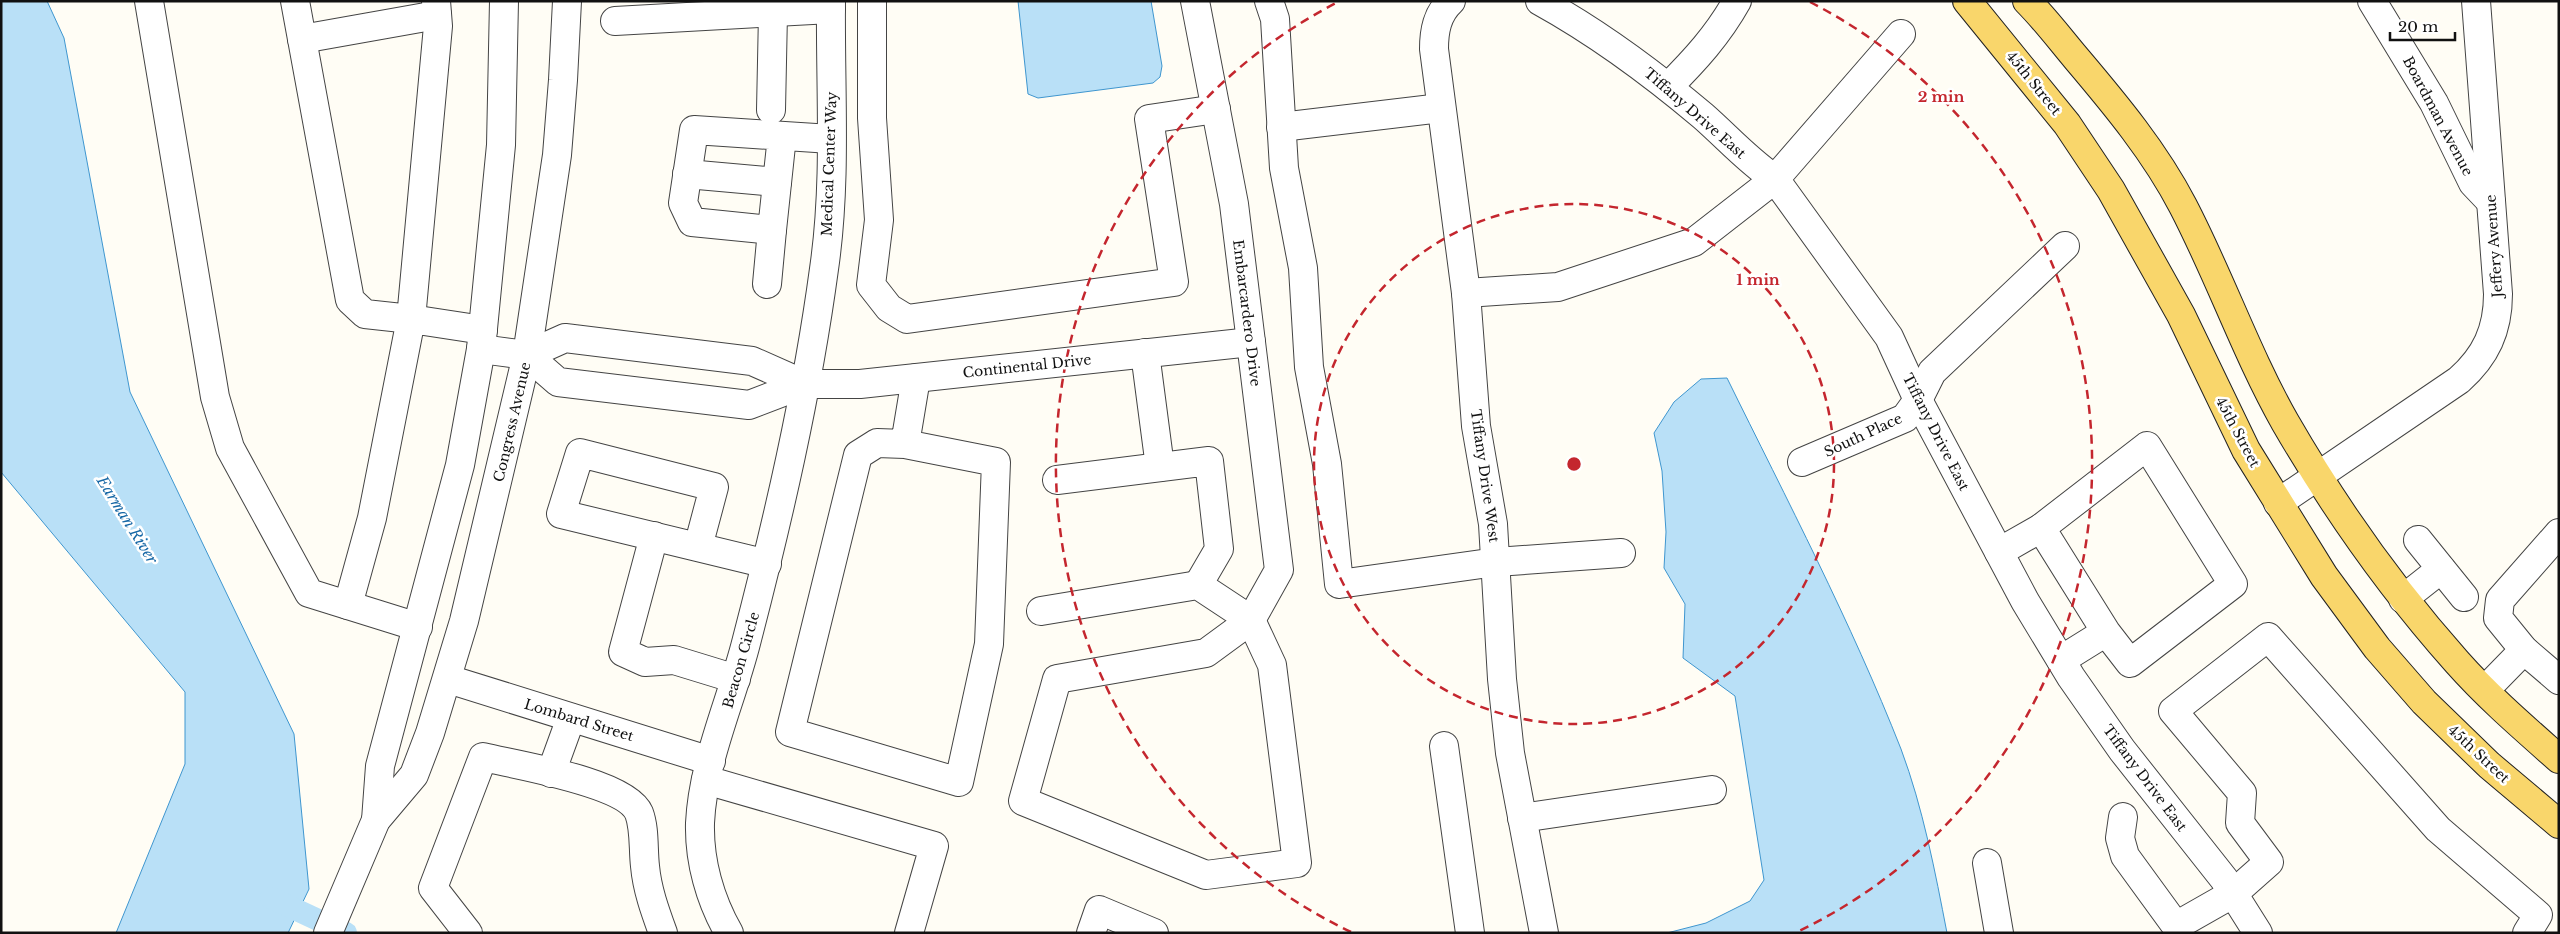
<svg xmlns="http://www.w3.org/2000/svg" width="2560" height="934" font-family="'Libre Baskerville',serif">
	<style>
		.water { fill: #b9e0f7; stroke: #3f96cf }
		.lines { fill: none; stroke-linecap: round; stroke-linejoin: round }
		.canal { stroke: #b9e0f7; stroke-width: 22 }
		.minor-casing { stroke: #444; stroke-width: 30 }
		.major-casing { stroke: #222; stroke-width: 30 }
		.minor { stroke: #fff; stroke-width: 28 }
		.major { stroke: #f9d66b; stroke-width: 28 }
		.ring { fill: none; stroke: #c4262e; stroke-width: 2.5; stroke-dasharray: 9 6 }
		.labels { text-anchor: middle; stroke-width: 5; stroke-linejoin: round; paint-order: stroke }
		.street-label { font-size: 14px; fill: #111; stroke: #fff }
		.water-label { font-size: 15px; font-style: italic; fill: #1768a6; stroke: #fff }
		.centre { fill: #c4262e; stroke: #fff; stroke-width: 2.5 }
		.ring-label { font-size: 15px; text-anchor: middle; font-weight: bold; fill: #c4262e; stroke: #fff; stroke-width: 5; stroke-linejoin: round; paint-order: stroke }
	</style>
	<rect width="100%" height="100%" fill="#fffdf5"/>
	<g class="water">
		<polygon points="1,1 47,1 64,38 130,392 294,734 309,889 288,933 116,933 185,764 185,692 1,472"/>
		<polygon points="1018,1 1151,1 1162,66 1160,77 1153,83 1038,98 1028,94"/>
		<path d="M1727,378c60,122 124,244 174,371 22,59 34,122 46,184h-280l39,-10 44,-22 14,-21 -29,-184 -52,-38 2,-54 -21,-36 2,-36 -4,-61 -8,-38 20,-31 27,-23z"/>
	</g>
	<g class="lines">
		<polyline class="canal" points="271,898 346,933"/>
		<g class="minor-casing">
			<g id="minor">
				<polyline points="149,1 215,397 230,448 309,593 418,627"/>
				<polyline points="295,1 350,300 365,314 411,319 438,26 436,1"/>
				<polyline points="872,1 872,118 879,220 871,285 889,308 907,319 1174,282 1149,119 1216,109"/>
				<polyline points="1269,1 1275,19 1284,168 1303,268 1309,367 1327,464 1339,584 1496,562 1621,553"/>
				<path d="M1451,1c-14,13 -17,30 -17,48l32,244 10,133 17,98 9,155 8,74 34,180"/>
				<path d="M1540,1c58,32 112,72 163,115 24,21 45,45 72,63l114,158 29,63 107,201 46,76 51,73 102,129 34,54"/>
				<polyline points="2372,1 2434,103 2473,183 2491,202"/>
				<polyline points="615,21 831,9"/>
				<polyline points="302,39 437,15"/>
				<path d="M1668,87c27,-27 50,-52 69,-86"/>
				<polyline points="771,110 773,13"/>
				<polyline points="1281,127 1441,108"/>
				<polyline points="782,136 772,230 692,222 683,203 694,130 831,139"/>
				<polyline points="687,174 777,182"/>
				<polyline points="767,284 772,230"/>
				<polyline points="1466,293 1558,287 1694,242 1775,179 1901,34"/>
				<polyline points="481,349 527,355 565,338 752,361 804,384"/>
				<polyline points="1145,353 1160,467"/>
				<polyline points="527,355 558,382 749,405 804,384 860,384 1251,342"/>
				<polyline points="905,444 996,462 989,644 959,782 790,732 858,455 877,443 905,444 916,378"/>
				<polyline points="1802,462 1905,418 1918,400 1932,372 2065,246"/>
				<polyline points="1057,480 1209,461 1219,549 1198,585"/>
				<path d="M2278,503l181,-123c27,-24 39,-50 39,-86l-22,-293"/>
				<polyline points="2559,533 2500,600 2498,618 2524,650 2559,680"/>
				<polyline points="654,536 623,652 645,662 674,660 736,679"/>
				<polyline points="2418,540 2464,597"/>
				<polyline points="698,547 714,487 580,453 561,514 767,564"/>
				<polyline points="1999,552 2041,528"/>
				<polyline points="2403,599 2441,569"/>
				<polyline points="348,605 372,518 411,319 483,330"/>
				<polyline points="1041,611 1198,585 1251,620 1279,570 1234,204 1195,1"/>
				<polygon points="1251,620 1272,665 1297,863 1206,875 1023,801 1057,679 1206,653"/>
				<polyline points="2061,660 2106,632 2130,663 2233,584 2147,446 2041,528 2106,632"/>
				<polyline points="448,679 711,761"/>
				<polyline points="2485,690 2524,650"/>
				<polyline points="1444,746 1470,933"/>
				<polyline points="551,773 571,718"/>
				<polyline points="706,780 934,846 909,933"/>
				<polyline points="2123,817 2120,838 2125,856 2176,926 2234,893 2269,862 2240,823 2242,793 2173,711 2268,637 2438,829 2538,915 2527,933"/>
				<polyline points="1522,818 1712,790"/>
				<polyline points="376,820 380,766 460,465 481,349 501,145 504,1"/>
				<polyline points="1987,863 1999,933"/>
				<polyline points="328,933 376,820 414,775 430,733 464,621 527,355 557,155 563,80 567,1"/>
				<path d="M468,933l-35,-45 50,-131c33,8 143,25 156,56 6,16 4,36 6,53 2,23 10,45 18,67"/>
				<path d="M729,933c-19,-33 -30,-72 -29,-110 3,-62 31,-121 46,-180 32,-123 61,-248 78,-374 13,-89 6,-179 7,-268"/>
				<polyline points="1091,933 1099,910 1154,933"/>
			</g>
		</g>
		<g class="major-casing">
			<g id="major">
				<polyline points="1967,1 2067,124 2111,190 2181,315 2246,450 2324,576 2377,648 2424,702 2489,765 2559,824"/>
				<path d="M2027,1c18,18 33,38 49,57 39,46 79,94 107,148 37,71 63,147 102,216 49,85 107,167 172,240 31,35 67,66 102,97"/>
			</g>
		</g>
		<use href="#minor" class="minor"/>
		<use href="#major" class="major"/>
	</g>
	<g class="ring">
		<circle cx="1574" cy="464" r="260"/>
		<path d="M1351 932A519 519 0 0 1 1338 2M1810 2A519 519 0 0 1 1797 932"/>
	</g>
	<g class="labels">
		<g class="street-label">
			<text transform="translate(2034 83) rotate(51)" y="5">45th Street</text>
			<text transform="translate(1695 113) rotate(41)" y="5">Tiffany Drive East</text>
			<text transform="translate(2438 116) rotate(62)" y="5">Boardman Avenue</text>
			<text transform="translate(829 164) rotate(-88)" y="5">Medical Center Way</text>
			<text transform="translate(2494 246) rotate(-94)" y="5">Jeffery Avenue</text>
			<text transform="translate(1247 313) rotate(83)" y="5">Embarcardero Drive</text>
			<text transform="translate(1027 366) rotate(-6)" y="5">Continental Drive</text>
			<text transform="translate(512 422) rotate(-77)" y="5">Congress Avenue</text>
			<text transform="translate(1936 432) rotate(63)" y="5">Tiffany Drive East</text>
			<text transform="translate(2238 432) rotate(62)" y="5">45th Street</text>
			<text transform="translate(1863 435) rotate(-25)" y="5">South Place</text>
			<text transform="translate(1485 476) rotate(82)" y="5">Tiffany Drive West</text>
			<text transform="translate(741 660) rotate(-74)" y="5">Beacon Circle</text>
			<text transform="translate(579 720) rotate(17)" y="5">Lombard Street</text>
			<text transform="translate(2479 754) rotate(43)" y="5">45th Street</text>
			<text transform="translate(2145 778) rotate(53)" y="5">Tiffany Drive East</text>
		</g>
		<g class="water-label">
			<text transform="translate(127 520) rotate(58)" y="5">Earman River</text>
		</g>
	</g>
	<circle cx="1574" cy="464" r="8" class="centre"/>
	<g class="ring-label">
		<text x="1941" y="102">2 min</text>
		<text x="1758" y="285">1 min</text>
	</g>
	<rect width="2560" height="934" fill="none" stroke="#111111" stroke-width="5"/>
	<path d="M2390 32v8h65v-8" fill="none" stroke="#111111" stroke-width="2.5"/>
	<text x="2398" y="32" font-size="15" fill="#111111" stroke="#ffffff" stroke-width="4" paint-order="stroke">20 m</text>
</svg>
